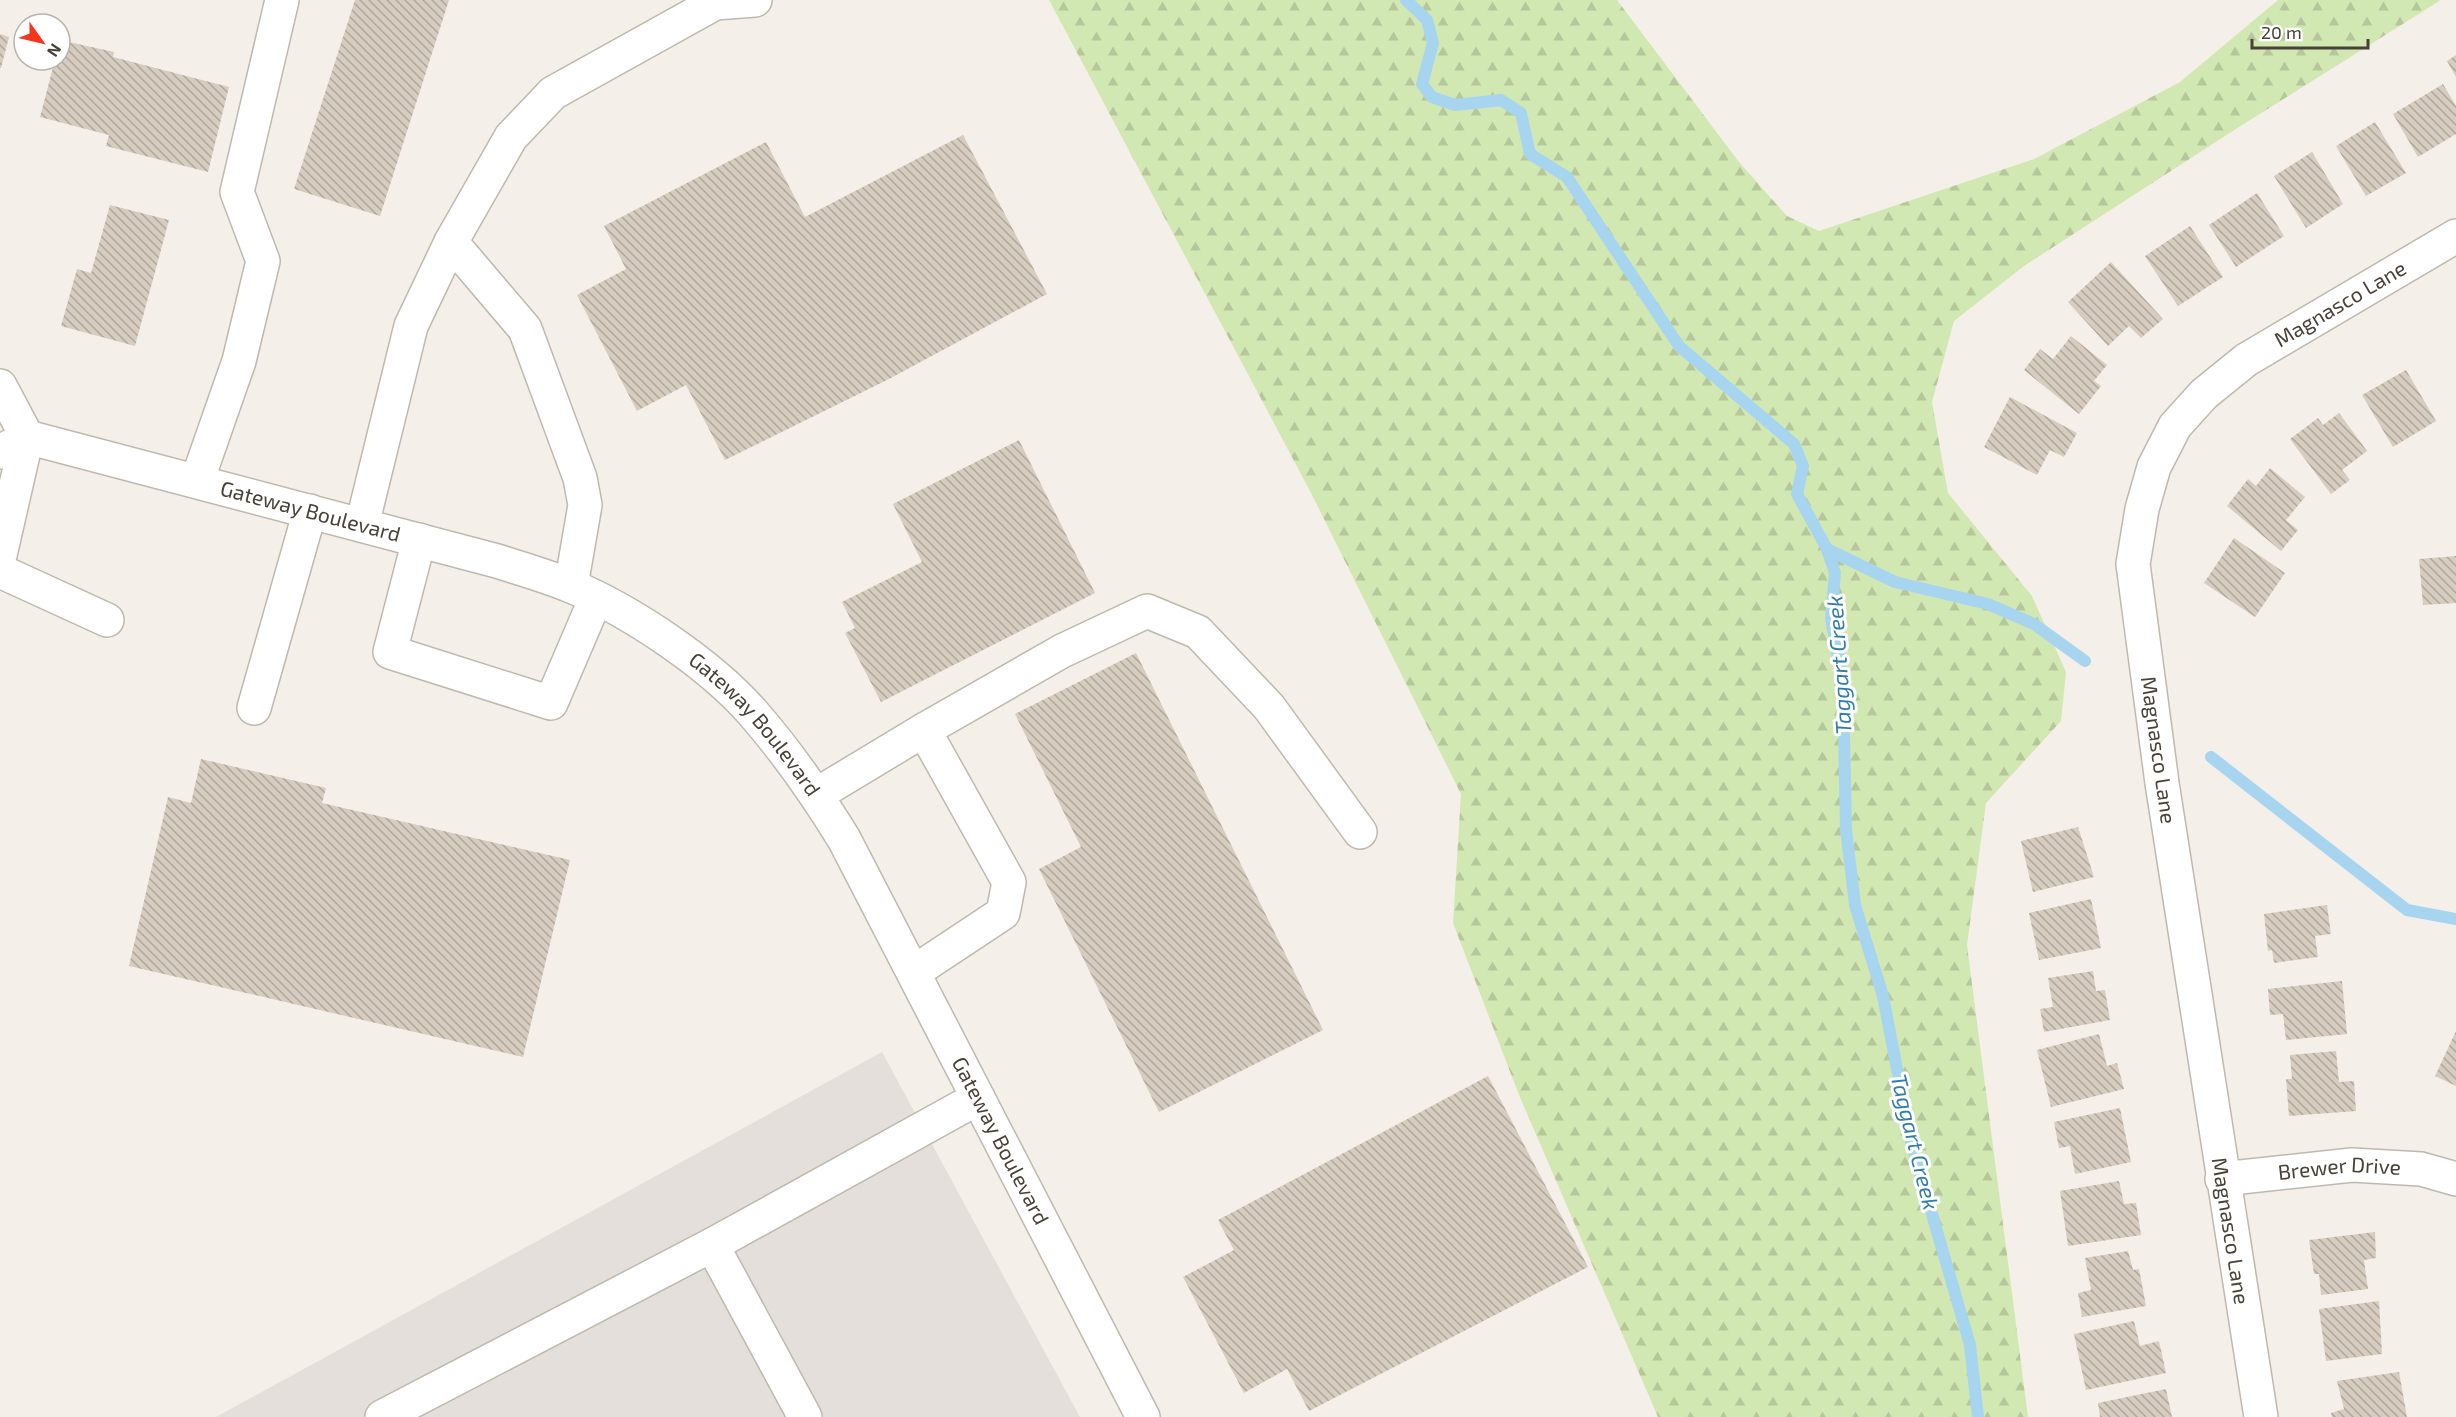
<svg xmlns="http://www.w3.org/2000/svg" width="2456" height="1417" font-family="'Exo 2',sans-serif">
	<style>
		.industrial { fill: #e4dfda }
		.forest { fill: url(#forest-firs) }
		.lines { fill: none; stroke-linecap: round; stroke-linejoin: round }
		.stream { stroke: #a7d5ef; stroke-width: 12 }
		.building { fill: url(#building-back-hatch) }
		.minor-casing { stroke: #c0b8ac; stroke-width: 36 }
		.minor { stroke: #fff; stroke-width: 33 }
		.labels { text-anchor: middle; stroke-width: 6; stroke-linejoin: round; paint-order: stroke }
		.street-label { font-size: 21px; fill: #484137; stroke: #fff }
		.water-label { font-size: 22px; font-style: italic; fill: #307cab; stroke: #fff }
	</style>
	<defs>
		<pattern id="forest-firs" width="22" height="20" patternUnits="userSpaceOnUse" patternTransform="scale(1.5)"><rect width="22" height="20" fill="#d2e8b3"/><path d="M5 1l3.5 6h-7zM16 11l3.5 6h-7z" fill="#b6c89b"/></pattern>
		<pattern id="building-back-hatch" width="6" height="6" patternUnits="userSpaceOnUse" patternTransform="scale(1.5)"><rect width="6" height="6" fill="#d6ccbf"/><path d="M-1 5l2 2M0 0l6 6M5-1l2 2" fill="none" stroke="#b0a79c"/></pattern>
	</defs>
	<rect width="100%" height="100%" fill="#f4f0e9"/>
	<polygon class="industrial" points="882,1052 1080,1417 216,1417"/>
	<polygon class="forest" points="1049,0 1617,0 1739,162 1787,216 1819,231 2034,159 2180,82 2278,0 2441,0 2239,127 2024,266 1954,321 1932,402 1948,493 2032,596 2066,672 2061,721 1986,803 1967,945 2028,1417 1658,1417 1519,1095 1453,923 1461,794 1311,493"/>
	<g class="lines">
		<g class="stream">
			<polyline points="1406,0 1427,20 1433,43 1422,84 1432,97 1455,105 1501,100 1521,113 1530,154 1567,177 1679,346 1794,444 1803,466 1797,494 1827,549 1835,573 1831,618 1843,686 1846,829 1855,905 1883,996 1911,1142 1970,1345 1978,1417"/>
			<polyline points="1827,549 1895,582 1988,604 2034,624 2085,661"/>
			<polyline points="2211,757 2407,910 2456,919"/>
		</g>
	</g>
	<g class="building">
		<polygon points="355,0 449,0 380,216 294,189"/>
		<polygon points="0,34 9,37 1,68 0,68"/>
		<polygon points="60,40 114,52 113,57 229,87 208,172 106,146 109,135 40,117 55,60 60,60"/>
		<polygon points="2456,55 2456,77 2447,61"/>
		<polygon points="2443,84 2456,106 2456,134 2418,157 2393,114"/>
		<polygon points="2375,122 2406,173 2366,196 2336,146"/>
		<polygon points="963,135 1047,294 889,379 725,460 686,385 637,411 577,295 626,269 604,226 766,142 805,217"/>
		<polygon points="2312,152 2343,204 2306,228 2274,176"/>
		<polygon points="2257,193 2284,236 2236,267 2209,225"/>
		<polygon points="110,205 169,220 135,346 61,326 77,269 91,273"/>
		<polygon points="2190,226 2223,277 2178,306 2145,256"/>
		<polygon points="2111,262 2163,319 2141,338 2129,326 2108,346 2068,302"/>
		<polygon points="2071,336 2107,365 2094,381 2101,386 2079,414 2024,370 2040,349 2053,359"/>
		<polygon points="2406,370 2436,421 2393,447 2362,395"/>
		<polygon points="2010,397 2077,433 2064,457 2050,450 2037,475 1984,447"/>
		<polygon points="2339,413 2367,451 2342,470 2350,480 2331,494 2290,439 2318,418 2323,425"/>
		<polygon points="1019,440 1095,593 881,702 845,633 855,628 842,602 922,562 893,504"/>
		<polygon points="2270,468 2305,497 2286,520 2298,530 2281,551 2227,506 2248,479 2256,486"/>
		<polygon points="2234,538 2285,573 2255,617 2204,583"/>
		<polygon points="2456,556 2456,603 2423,605 2419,559"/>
		<polygon points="1136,653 1323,1030 1159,1112 1039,869 1081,847 1015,714"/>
		<polygon points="201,759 326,788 322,803 570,860 523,1057 129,966 168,797 191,803"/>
		<polygon points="2078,827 2094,877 2033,892 2021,841"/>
		<polygon points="2091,899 2101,948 2039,960 2029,913"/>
		<polygon points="2327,905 2331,934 2315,936 2318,957 2274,963 2272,950 2268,951 2264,914"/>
		<polygon points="2093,971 2096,991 2105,990 2110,1020 2044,1032 2040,1009 2053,1007 2048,978"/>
		<polygon points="2342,981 2347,1034 2286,1040 2283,1014 2270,1015 2268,989"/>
		<polygon points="2456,1031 2456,1086 2435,1076"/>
		<polygon points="2099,1034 2107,1066 2117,1063 2124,1089 2051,1107 2037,1050"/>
		<polygon points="2336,1051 2339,1082 2354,1081 2356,1111 2289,1116 2286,1079 2292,1079 2290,1055"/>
		<polygon points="1488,1076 1588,1267 1309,1411 1287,1369 1244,1393 1183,1277 1234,1250 1218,1220"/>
		<polygon points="2120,1108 2131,1162 2075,1174 2070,1146 2059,1148 2054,1122"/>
		<polygon points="2119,1181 2124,1204 2136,1203 2141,1235 2068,1246 2060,1191"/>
		<polygon points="2375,1232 2376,1258 2364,1260 2368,1289 2321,1295 2319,1274 2314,1274 2309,1240"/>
		<polygon points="2128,1251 2133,1270 2139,1269 2146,1306 2082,1317 2078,1293 2091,1290 2085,1258"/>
		<polygon points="2379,1301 2382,1354 2326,1361 2319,1309"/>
		<polygon points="2134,1321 2140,1346 2159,1341 2166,1373 2086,1390 2074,1334"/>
		<polygon points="2399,1372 2407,1417 2332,1417 2331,1413 2344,1409 2337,1381"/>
		<polygon points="2166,1389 2172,1417 2100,1417 2098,1403"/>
	</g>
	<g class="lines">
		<g class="minor-casing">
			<g id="minor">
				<polyline points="451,242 511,137 553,93 715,3 755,0"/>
				<polyline points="0,386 27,437"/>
				<path id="s1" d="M0,452l27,-15 470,124c25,8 50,15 74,25 60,25 139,78 182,127 34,39 64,82 91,126l299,578"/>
				<polyline points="197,481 239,361 263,261 237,192 282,0"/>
				<polyline points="362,525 411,326 451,242 525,329 580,478 585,505 571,586"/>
				<polyline points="419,540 390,652 551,703 596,598"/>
				<polyline points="0,555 27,437"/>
				<polyline points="0,571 107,620"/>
				<polyline points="254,708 310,511"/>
				<polyline points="816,795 924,730 1062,651 1147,611 1198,632 1269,707 1360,832"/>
				<polyline points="914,972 1003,913 1009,882 924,730"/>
				<path id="s2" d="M2222,1179l130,-14 69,4 35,10"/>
				<polyline points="382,1417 712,1245"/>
				<polyline points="805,1417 712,1245 978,1098"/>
				<path id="s3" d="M2261,1417l-99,-634 -29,-219 9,-55 12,-42 21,-41 29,-32 42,-34 210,-124"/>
			</g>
		</g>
		<use href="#minor" class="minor"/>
	</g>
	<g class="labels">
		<g class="street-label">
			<text dy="7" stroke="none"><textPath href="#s3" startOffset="1215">Magnasco Lane</textPath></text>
			<text dy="7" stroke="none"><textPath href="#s1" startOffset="324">Gateway Boulevard</textPath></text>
			<text dy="7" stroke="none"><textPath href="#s1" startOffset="828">Gateway Boulevard</textPath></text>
			<text transform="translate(2158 750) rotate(82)" y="7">Magnasco Lane</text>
			<text dy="7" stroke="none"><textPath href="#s1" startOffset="1314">Gateway Boulevard</textPath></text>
			<text dy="7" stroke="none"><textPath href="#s2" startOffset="118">Brewer Drive</textPath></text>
			<text transform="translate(2230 1231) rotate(81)" y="7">Magnasco Lane</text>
		</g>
		<g class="water-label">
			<text transform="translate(1839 665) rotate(-94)" y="8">Taggart Creek</text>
			<text transform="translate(1915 1142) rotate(76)" y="8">Taggart Creek</text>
		</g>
	</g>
	<g transform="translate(42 42) rotate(124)"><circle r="28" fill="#ffffff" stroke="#b6b3af" stroke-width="1.5"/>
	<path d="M0-4.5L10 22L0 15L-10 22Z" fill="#f6351e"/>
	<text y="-9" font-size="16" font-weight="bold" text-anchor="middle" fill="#484137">N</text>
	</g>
	<path d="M2252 39v9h116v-9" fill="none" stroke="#484137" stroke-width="3"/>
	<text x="2261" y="39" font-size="18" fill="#484137" stroke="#ffffff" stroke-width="4.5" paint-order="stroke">20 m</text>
</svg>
